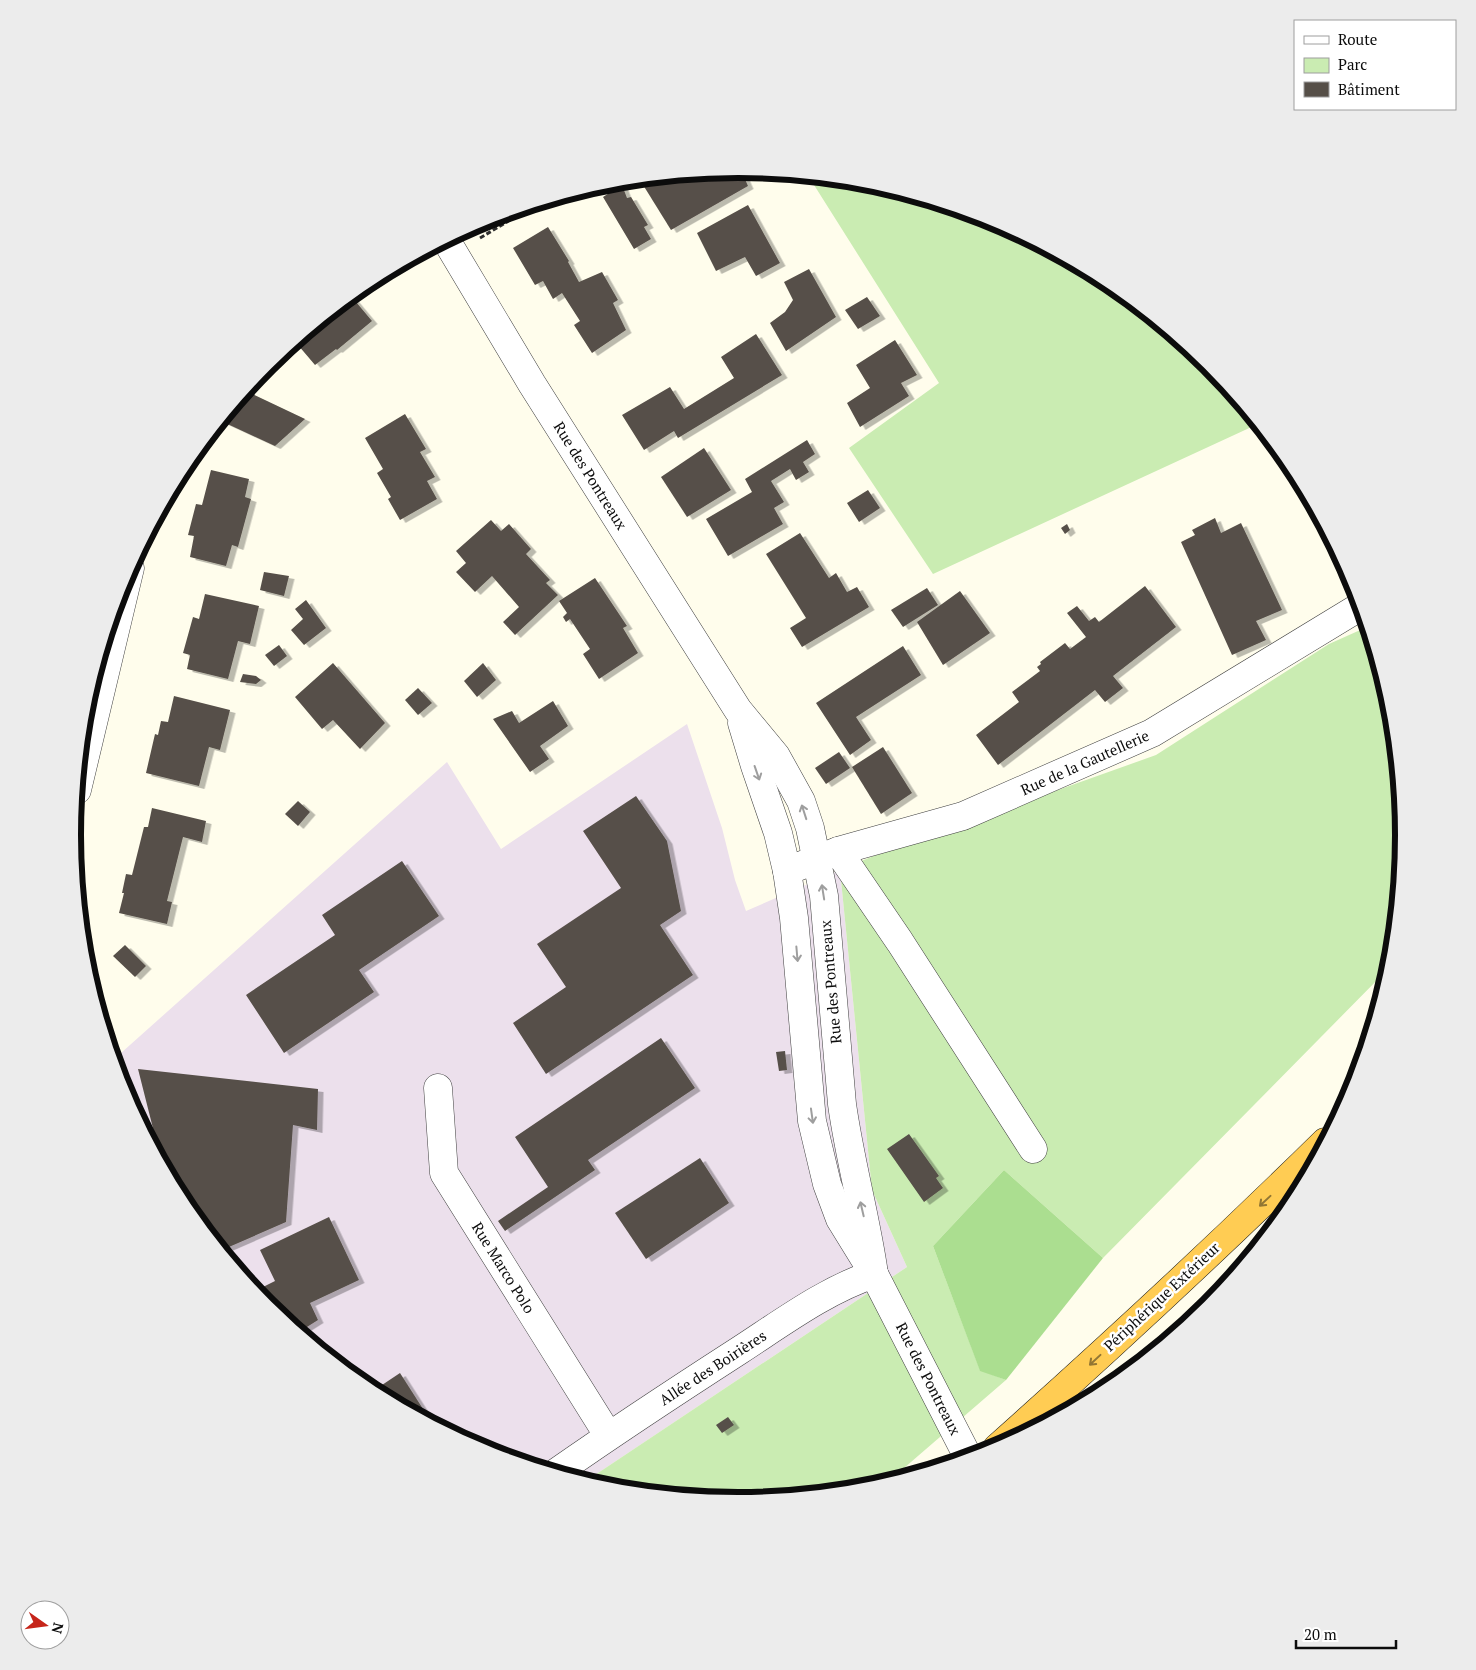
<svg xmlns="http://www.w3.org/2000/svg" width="1476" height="1670" font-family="'PT Serif',serif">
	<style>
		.industrial { fill: #ece0ec }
		.green { fill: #caecb2 }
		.forest { fill: #abde90 }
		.building { fill: #564f48; filter: url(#shadow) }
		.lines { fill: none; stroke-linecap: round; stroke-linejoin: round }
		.minor-casing { stroke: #3f3f3f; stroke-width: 29 }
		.tertiary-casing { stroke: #3f3f3f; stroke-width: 29 }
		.trunk-casing { stroke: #1d1d1d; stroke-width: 29 }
		.path { stroke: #2e2e2e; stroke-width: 3; stroke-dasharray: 5 2.5; stroke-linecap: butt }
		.minor { stroke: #fff; stroke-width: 28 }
		.tertiary { stroke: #fff; stroke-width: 28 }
		.trunk { stroke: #ffcc53; stroke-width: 28 }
		.oneway { stroke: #9e9e9e }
		.oneway2 { stroke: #927633 }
		.labels { text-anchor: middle; stroke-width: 5; stroke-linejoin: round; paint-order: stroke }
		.street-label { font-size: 15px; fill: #0c0c0c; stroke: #fff }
		.rim { fill: none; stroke: #0c0c0c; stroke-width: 6 }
	</style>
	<defs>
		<filter id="shadow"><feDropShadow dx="5.5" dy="3" stdDeviation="0" flood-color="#0004"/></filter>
	</defs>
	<rect width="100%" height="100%" fill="#fffdec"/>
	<polygon class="industrial" points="687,724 722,828 735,880 746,911 840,870 872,1190 907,1267 586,1481 483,1450 368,1388 267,1305 185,1204 123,1089 113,1055 121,1053 447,762 501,849"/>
	<g class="green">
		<polygon points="809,177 868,182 993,220 1108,282 1209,365 1258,424 933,574 849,448 939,383"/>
		<polygon points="1367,627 1391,705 1403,835 1390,967 1103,1258 1004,1170 933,1246 980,1370 1006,1380 889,1481 868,1488 738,1500 608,1488 586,1481 907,1267 872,1190 840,870 871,857 1156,755 1329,644"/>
	</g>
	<polygon class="forest" points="1004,1170 1103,1258 1006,1380 980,1371 933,1246"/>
	<g class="building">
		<polygon points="741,170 748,186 671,230 640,180 642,179"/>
		<polygon points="622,185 627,198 631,197 648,225 644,227 651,239 634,249 603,197"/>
		<polygon points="748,205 780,263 756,276 745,257 716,271 697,233"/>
		<polygon points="548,227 569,261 568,262 579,282 602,272 618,300 613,303 626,330 592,353 574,325 580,321 562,293 553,299 543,281 535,285 513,248"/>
		<polygon points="809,269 836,317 786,351 770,323 785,312 793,300 784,282"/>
		<polygon points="351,296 372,321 337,350 336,349 315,365 298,345 319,328 316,324"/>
		<polygon points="867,297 880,316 858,329 845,310"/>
		<polygon points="756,334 782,375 678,438 674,431 644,450 622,415 670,387 684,409 734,378 721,357"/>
		<polygon points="895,340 917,375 901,383 909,396 860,427 847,403 870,388 856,365"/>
		<polygon points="246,391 305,419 275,446 221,421"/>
		<polygon points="405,414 426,449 420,452 435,477 427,481 437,499 400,520 388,499 391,497 377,473 383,469 365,438"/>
		<polygon points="807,440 815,454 803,462 809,472 796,480 790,469 771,481 784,502 774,508 783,524 728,556 706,519 752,492 745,479"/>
		<polygon points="704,448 731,490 687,517 661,477"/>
		<polygon points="211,470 249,479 245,497 251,499 238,547 232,545 226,566 190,557 194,536 188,535 196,504 202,505"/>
		<polygon points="868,490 880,508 859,522 847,503"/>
		<polygon points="1215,518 1221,533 1241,523 1282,610 1256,621 1266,640 1232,655 1181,542 1195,535 1192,530"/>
		<polygon points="491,520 501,531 509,524 531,549 526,554 550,580 546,583 558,595 515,635 503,622 519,607 492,576 475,592 456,572 466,563 456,551"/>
		<polygon points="1067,524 1070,530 1065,534 1061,528"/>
		<polygon points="800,533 829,578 836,573 847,592 857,587 869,607 802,647 790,628 806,618 766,554"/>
		<polygon points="264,572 289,576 284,596 260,590"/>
		<polygon points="595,578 627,626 623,628 638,653 599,679 583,654 590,649 570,619 566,622 563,617 567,613 559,601"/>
		<polygon points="1145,586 1176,627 1113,676 1123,688 1105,702 1095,690 998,765 976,735 1019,702 1012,692 1040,671 1037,667 1041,664 1040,662 1065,643 1070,649 1086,637 1067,613 1077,606 1089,621 1095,617 1099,622"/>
		<polygon points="927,588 938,605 903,627 891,610"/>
		<polygon points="960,591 990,633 943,665 917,622"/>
		<polygon points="205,594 259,606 250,644 238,641 228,679 187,669 190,655 183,653 193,617 199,619"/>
		<polygon points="306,600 326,628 304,645 291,630 303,619 295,609"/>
		<polygon points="279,645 287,656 274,666 265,655"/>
		<polygon points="903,646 921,675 856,717 871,740 850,755 816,703"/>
		<polygon points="333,663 385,723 360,749 333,720 322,729 295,697"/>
		<polygon points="483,663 496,680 477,697 464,681"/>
		<polygon points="243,674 256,676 261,680 256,684 240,682"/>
		<polygon points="418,688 432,703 418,715 405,700"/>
		<polygon points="174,696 230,710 220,750 209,747 199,786 146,773 155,734 158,735 161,721 168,722"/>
		<polygon points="553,701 568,726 540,746 549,759 530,772 493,719 512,711 519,723"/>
		<polygon points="883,747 912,793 881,814 852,767"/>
		<polygon points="839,752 850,768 826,784 815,768"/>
		<polygon points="636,796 667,841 681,911 660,925 693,975 546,1074 513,1023 566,987 537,944 621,888 583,831"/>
		<polygon points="298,801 310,812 298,826 285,814"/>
		<polygon points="152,808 206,821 202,842 183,837 167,901 172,902 167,924 119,913 124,893 122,893 126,874 132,875 144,827 148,827"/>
		<polygon points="402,861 439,916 359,970 374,992 284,1053 246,995 335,935 322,915"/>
		<polygon points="125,945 146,966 135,977 113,956"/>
		<polygon points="661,1038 695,1088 588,1160 595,1170 505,1231 498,1221 548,1187 515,1137"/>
		<polygon points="785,1051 787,1070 779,1071 776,1052"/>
		<polygon points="138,1069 318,1089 317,1130 293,1125 286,1222 222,1250 185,1204 161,1160"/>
		<polygon points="909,1134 939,1176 936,1178 943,1188 924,1202 887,1149"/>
		<polygon points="700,1158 729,1203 646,1259 615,1213"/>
		<polygon points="329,1217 359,1280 310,1303 318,1320 299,1332 267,1305 255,1291 275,1281 260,1250"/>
		<polygon points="400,1373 432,1423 373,1391"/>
		<polygon points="728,1417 734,1425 722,1433 716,1425"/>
	</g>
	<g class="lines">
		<g class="minor-casing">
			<g id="minor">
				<polyline points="77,790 130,568"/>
				<polyline points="838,851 900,942 1033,1149"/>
				<polyline points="787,871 838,851 963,816 1152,733 1361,606"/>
				<polyline points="438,1088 444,1173 608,1435"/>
				<path d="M557,1472c60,-42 121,-82 183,-122 43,-28 86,-60 134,-76"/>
			</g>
		</g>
		<g class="tertiary-casing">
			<g id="tertiary">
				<path d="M446,240l86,144 206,326 38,46 25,45 9,27 14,68 18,208c8,58 24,113 32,170"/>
				<polyline points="742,723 755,766 778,833 787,871 794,918 812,1121 827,1184 840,1219 874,1274 968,1457"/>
			</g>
		</g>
		<g class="trunk-casing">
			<path id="trunk" d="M997,1448c111,-99 221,-201 328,-306"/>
		</g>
		<polyline class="path" points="480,238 537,204"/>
		<use href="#minor" class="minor"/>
		<use href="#tertiary" class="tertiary"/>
		<use href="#trunk" class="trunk"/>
	</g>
	<defs><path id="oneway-shaft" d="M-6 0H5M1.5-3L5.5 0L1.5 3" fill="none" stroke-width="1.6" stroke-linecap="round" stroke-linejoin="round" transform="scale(1.25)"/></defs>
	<g class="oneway">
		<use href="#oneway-shaft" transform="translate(757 773) rotate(71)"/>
		<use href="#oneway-shaft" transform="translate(804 812) rotate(-108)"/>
		<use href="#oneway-shaft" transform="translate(823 892) rotate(-99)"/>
		<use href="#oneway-shaft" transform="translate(797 954) rotate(85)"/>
		<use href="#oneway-shaft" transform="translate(812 1116) rotate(82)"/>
		<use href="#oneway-shaft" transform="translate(862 1209) rotate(-103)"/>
	</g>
	<g class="oneway2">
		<use href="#oneway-shaft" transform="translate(1265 1201) rotate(137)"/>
		<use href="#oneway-shaft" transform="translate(1095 1360) rotate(137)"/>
	</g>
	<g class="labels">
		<g class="street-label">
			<text transform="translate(590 476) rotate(58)" y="5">Rue des Pontreaux</text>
			<text transform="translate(1085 763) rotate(-24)" y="5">Rue de la Gautellerie</text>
			<text transform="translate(831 982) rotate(-95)" y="5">Rue des Pontreaux</text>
			<text transform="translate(503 1268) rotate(58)" y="5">Rue Marco Polo</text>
			<text transform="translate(1162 1297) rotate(-43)" y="5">Périphérique Extérieur</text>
			<text transform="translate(713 1368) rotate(-33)" y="5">Allée des Boirières</text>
			<text transform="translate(928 1379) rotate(63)" y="5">Rue des Pontreaux</text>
		</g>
	</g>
	<path d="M0 0H1476V1670H0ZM81 835a657 657 0 1 1 1314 0a657 657 0 1 1-1314 0Z" fill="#ececec" fill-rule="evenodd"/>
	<path class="rim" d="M81 835a657 657 0 1 1 1314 0a657 657 0 1 1-1314 0Z"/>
	<rect x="1294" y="20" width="162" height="90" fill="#ffffff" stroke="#9e9e9e"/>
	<rect x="1304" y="36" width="25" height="8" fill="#ffffff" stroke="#9e9e9e"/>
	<text x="1338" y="45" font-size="15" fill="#0c0c0c">Route</text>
	<rect x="1304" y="58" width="25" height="15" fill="#caecb2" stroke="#9e9e9e"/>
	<text x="1338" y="70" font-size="15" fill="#0c0c0c">Parc</text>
	<rect x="1304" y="82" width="25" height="15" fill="#564f48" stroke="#9e9e9e"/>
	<text x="1338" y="95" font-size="15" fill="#0c0c0c">Bâtiment</text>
	<g transform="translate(45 1625) rotate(104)"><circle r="24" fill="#ffffff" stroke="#9e9e9e"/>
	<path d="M0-4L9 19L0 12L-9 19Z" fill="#c6251a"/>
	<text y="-8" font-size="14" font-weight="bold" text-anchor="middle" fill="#0c0c0c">N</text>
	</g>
	<path d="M1296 1640v8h100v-8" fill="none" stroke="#0c0c0c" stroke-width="2.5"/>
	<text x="1304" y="1640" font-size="15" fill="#0c0c0c" stroke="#ffffff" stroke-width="4" paint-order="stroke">20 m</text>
</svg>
